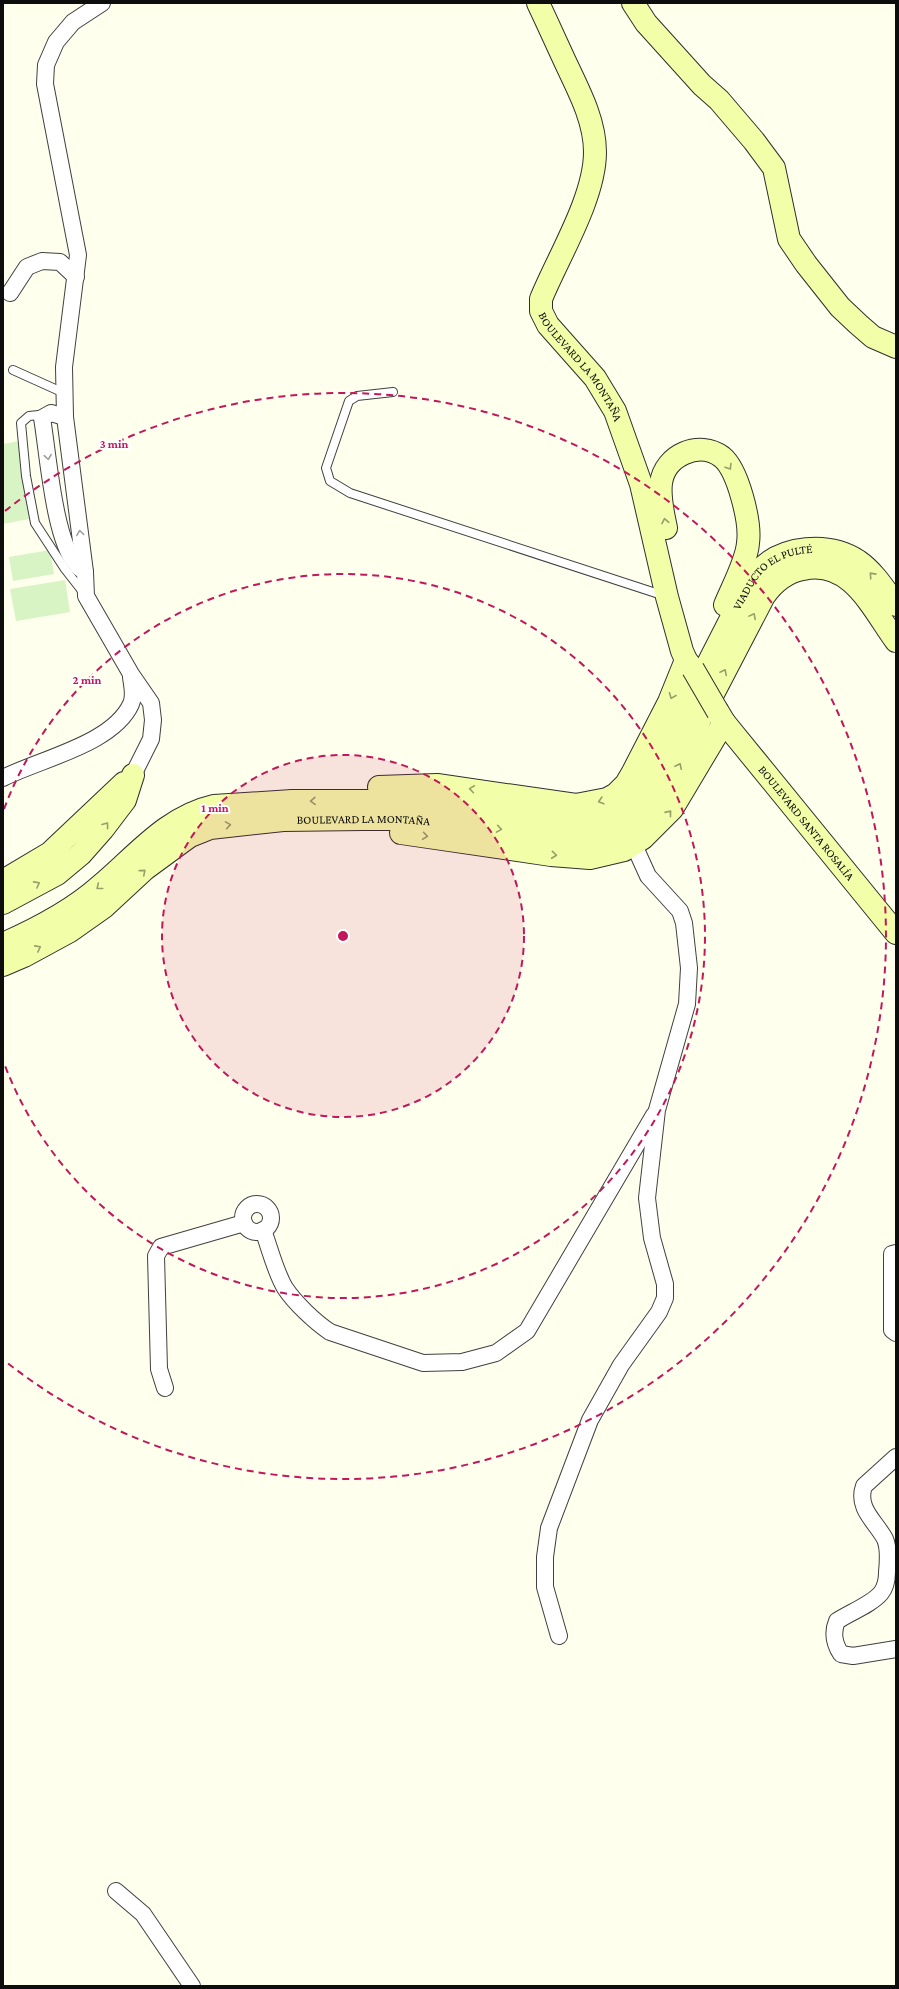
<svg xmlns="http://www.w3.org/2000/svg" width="899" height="1989" font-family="'Crimson Pro',serif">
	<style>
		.pitch { fill: #d8f4c5 }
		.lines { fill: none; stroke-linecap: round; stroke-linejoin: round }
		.lane-casing { stroke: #404040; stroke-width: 10 }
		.street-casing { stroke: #404040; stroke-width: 18 }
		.secondary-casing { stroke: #2f2f2f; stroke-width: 24 }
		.lane { stroke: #fff; stroke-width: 8 }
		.street { stroke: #fff; stroke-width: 16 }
		.secondary { stroke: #f3ffa8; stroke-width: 22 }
		.secondary-bridge-casing { stroke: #2f2f2f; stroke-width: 24; stroke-linecap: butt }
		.secondary-bridge { stroke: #f3ffa8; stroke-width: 22 }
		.oneway { stroke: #9e9e9e }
		.oneway2 { stroke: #979e6a }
		.ring { fill: none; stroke: #c2185b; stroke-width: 2; stroke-dasharray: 7 5 }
		.labels { text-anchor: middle; stroke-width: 4; stroke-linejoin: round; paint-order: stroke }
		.street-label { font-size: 12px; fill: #0d0d0d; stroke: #fff }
		.centre { fill: #c2185b; stroke: #fff; stroke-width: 2 }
		.ring-label { font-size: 12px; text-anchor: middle; font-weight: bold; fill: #c2185b; stroke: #fff; stroke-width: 4; stroke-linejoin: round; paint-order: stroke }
	</style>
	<rect width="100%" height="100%" fill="#feffed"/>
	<g class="pitch">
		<polygon points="20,441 34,518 3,524 3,444"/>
		<polygon points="50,550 54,574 13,581 9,557"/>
		<polygon points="65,580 70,612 16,621 10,589"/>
	</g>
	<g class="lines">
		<g class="lane-casing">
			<g id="lane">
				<polyline points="13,370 64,393"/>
				<polyline points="393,392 357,396 349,401 326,468 330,481 350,493 665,596"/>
				<polyline points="42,418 39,415 29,416 21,423 26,476 35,523 65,569 83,592"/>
			</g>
		</g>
		<g class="street-casing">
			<g id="street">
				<polyline points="102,3 73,22 56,42 46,65 45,84 78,255 64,367 65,417 85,572 86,596 131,674 151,703 153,720 151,739 133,775"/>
				<polyline points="10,293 27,267 42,261 60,262 76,277"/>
				<path d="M65,417l-14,-4 -9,5c6,35 12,121 34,146 2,3 6,6 9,8"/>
				<path d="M3,778c37,-19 110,-34 128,-74 4,-9 1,-18 0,-27"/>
				<circle cx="257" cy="1218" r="14"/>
				<path d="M263,1230c7,19 12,41 22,58 10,15 30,34 45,44l93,31 39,-1 34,-9 31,-22 127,-216"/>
				<polyline points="896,1253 892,1254 892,1330 896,1333"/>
				<polyline points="165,1388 159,1369 156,1256 161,1247 244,1223"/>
				<path d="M896,1457l-32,29c-8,22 12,36 21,53 4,9 3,23 2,33 0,7 -2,16 -6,21 -9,11 -32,20 -44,28 -5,12 -3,22 4,33l12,2 43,-7"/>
				<polyline points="559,1636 545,1587 545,1557 549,1528 590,1420 621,1365 659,1312 665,1298 665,1284 652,1238 647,1198 657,1110 687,1004 689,968 684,923 680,911 648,876 634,845"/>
				<polyline points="116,1891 143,1914 192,1986"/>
			</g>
		</g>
		<g class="secondary-casing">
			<g id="secondary">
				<path id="s1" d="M538,3c11,23 21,46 32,69 12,25 25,52 25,80 0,46 -37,105 -54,147v12l7,14 47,53 20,33 26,73 26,113 15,54 4,9 7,9"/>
				<polyline points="633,3 646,23 702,85 719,100 754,141 774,168 789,239 806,264 840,307 858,324 873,337 896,347"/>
				<path d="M666,528c-3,-15 -7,-30 -5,-45 4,-28 38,-43 61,-26 16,13 29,65 26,86 -1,17 -16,45 -23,62"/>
				<path id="s2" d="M718,712l6,10 172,211"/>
				<polyline points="379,787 437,785 576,805 607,799 616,794 626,784 633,772 669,702 686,660"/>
				<polyline points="401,833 551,855 590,858 624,850 643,838 672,809 724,722"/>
				<polyline points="3,881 50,853 124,783"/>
				<polyline points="3,903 57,874 81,854 103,829 125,800 133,775"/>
				<path id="s3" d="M3,944c34,-15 69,-33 97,-58 36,-30 66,-69 114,-80l78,-5h127l151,19c32,2 53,-5 74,-31l95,-186c6,-10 11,-22 19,-31 24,-27 71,-30 100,-11 16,11 27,29 38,44"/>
				<path id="s4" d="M3,965l21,-9 46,-25 34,-24 41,-38 45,-33 20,-8 73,-8 80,-1h39l79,7 91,15 21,-1 20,-4 9,-5 12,-7 17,-14 26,-39 24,-54 63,-121c10,-14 22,-24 39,-27 48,-11 70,41 93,72"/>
			</g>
		</g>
		<use href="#lane" class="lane"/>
		<use href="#street" class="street"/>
		<use href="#secondary" class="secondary"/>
		<g class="secondary-bridge-casing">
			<polyline id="secondary-bridge" points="693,669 718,712"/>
		</g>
		<use href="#secondary-bridge" class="secondary-bridge"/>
	</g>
	<defs><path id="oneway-chevron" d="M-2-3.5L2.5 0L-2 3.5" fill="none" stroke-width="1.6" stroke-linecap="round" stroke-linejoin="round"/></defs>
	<g class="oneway">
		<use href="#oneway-chevron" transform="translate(48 457) rotate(81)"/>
		<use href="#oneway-chevron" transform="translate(80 533) rotate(-98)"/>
	</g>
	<g class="oneway2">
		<use href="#oneway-chevron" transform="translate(729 467) rotate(58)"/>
		<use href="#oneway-chevron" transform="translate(665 521) rotate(-101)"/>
		<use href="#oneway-chevron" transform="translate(872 575) rotate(-132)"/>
		<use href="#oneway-chevron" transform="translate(753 616) rotate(-62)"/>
		<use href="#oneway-chevron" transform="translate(724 672) rotate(-63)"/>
		<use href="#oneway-chevron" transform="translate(672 696) rotate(112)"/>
		<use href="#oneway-chevron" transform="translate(679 766) rotate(-65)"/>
		<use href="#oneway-chevron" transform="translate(472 789) rotate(-172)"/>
		<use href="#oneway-chevron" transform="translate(313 801) rotate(179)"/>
		<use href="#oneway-chevron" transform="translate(601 801) rotate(164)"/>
		<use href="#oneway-chevron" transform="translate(669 813) rotate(-51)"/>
		<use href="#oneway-chevron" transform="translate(106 825) rotate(-53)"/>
		<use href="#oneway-chevron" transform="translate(228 825) rotate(-9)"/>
		<use href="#oneway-chevron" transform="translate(499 829) rotate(9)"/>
		<use href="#oneway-chevron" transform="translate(425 836) rotate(8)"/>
		<use href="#oneway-chevron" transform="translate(554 855) rotate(6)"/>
		<use href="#oneway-chevron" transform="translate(143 872) rotate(-41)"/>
		<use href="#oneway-chevron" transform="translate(37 884) rotate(-28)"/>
		<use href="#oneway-chevron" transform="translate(99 887) rotate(141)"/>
		<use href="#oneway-chevron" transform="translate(38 948) rotate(-28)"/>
	</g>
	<circle cx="343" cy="936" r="181" fill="#c2185b" fill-opacity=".12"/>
	<g class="ring">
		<circle cx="343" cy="936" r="181"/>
		<path d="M4 809A362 362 0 1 1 4 1063"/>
		<path d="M5 511A543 543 0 1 1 5 1361"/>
	</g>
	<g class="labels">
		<g class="street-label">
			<text dy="4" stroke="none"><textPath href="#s1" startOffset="399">BOULEVARD LA MONTAÑA</textPath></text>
			<text dy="4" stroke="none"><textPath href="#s3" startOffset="950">VIADUCTO EL PULTÉ</textPath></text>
			<text dy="4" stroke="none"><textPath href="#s4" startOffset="404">BOULEVARD LA MONTAÑA</textPath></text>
			<text dy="4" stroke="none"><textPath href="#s2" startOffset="142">BOULEVARD SANTA ROSALÍA</textPath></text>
		</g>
	</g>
	<circle cx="343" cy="936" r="6" class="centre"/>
	<g class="ring-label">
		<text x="114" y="448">3 min</text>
		<text x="87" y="684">2 min</text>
		<text x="215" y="812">1 min</text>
	</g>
	<rect width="899" height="1989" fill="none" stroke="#0d0d0d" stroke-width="8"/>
</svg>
